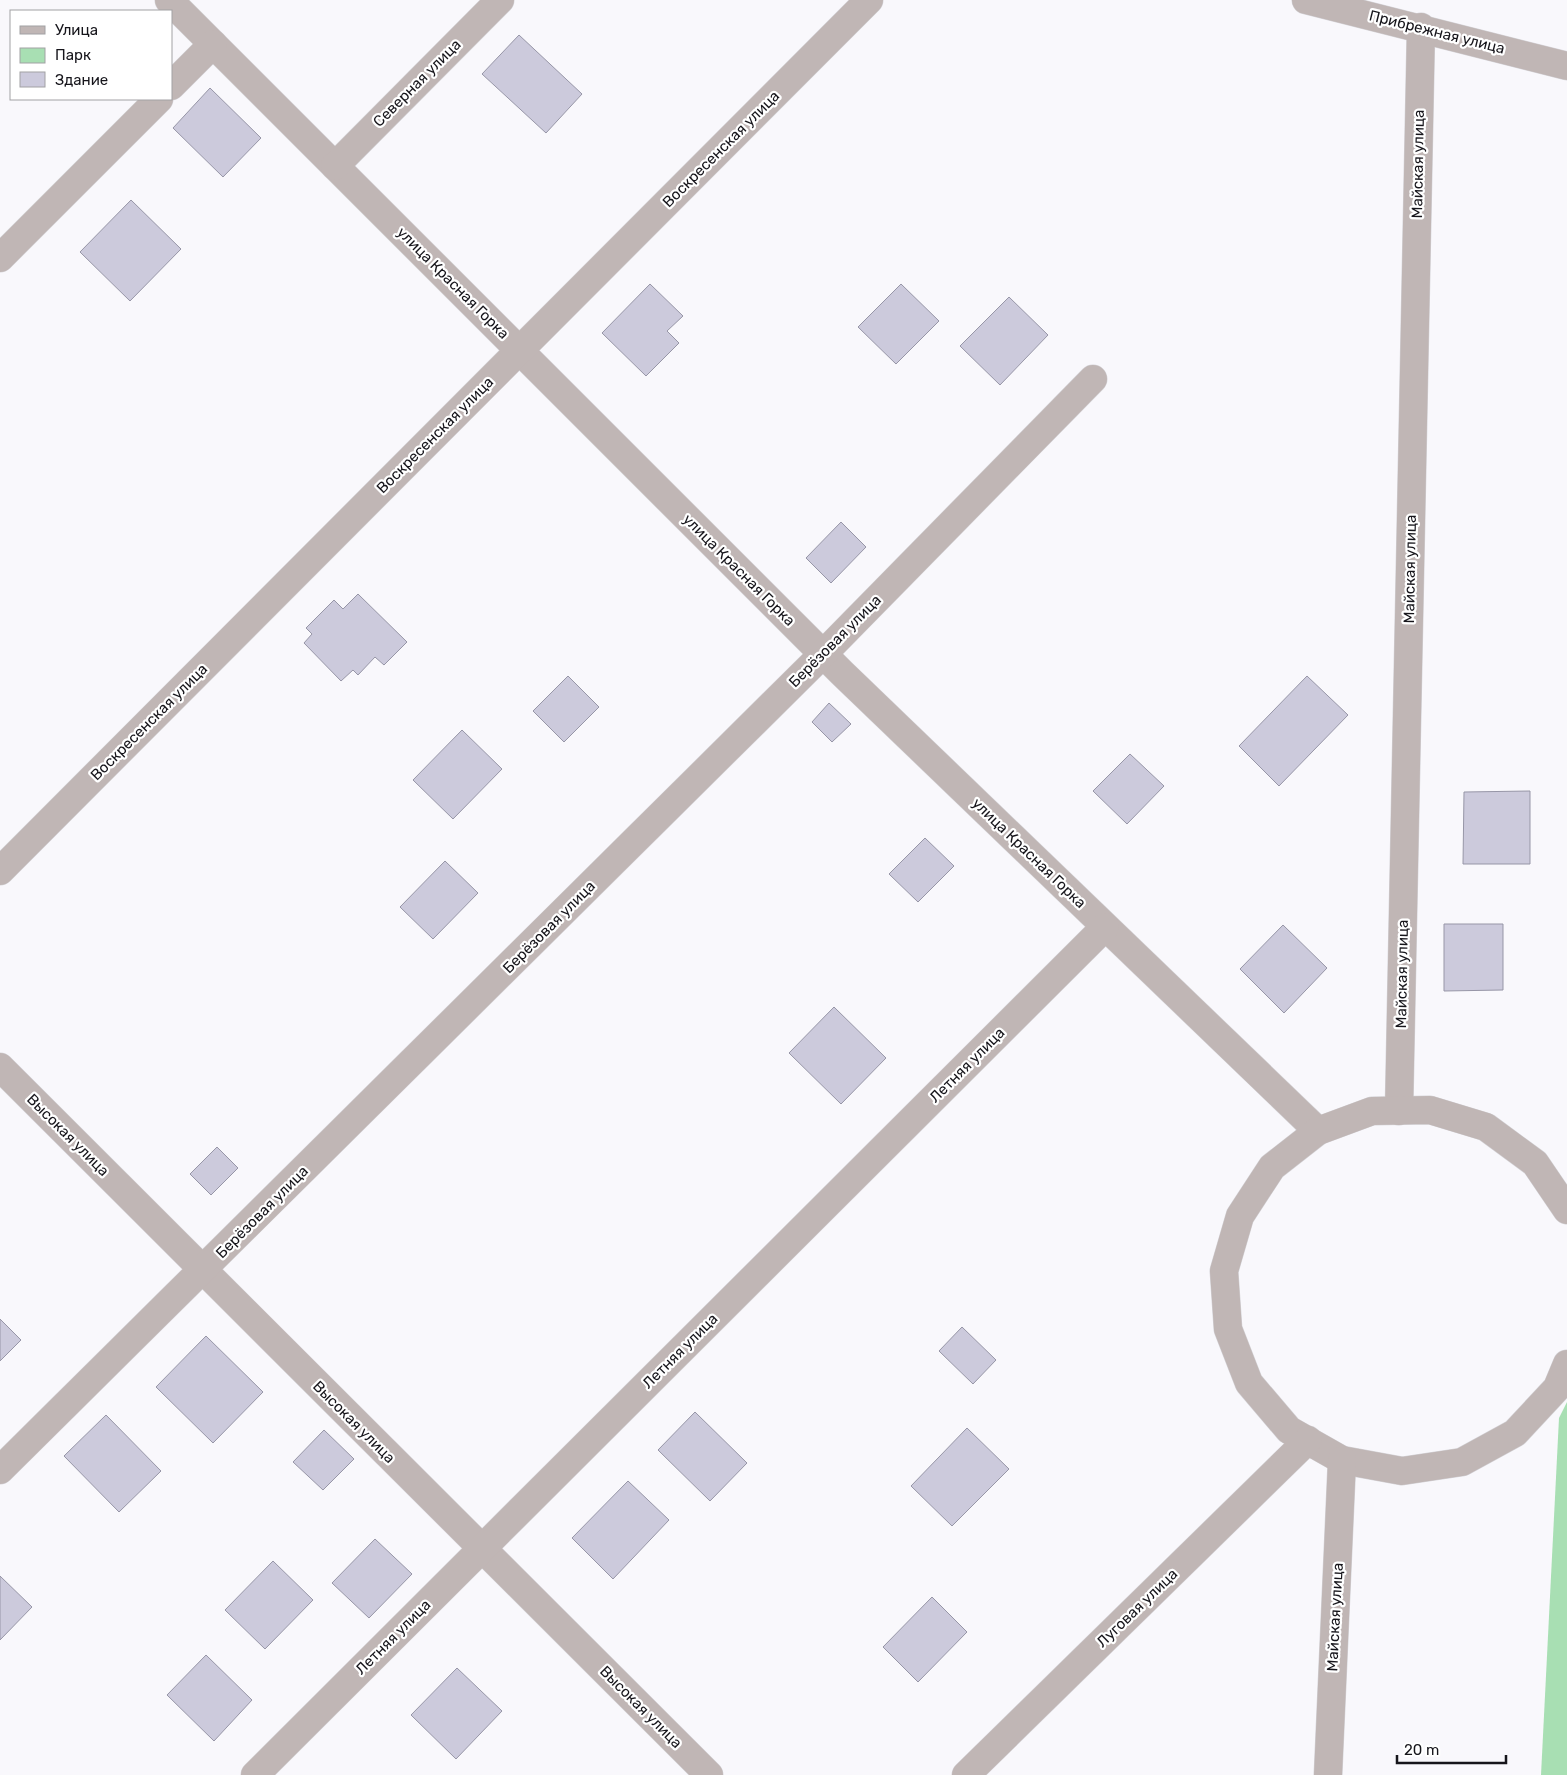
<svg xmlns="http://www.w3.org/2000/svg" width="1567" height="1775" font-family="Rubik,sans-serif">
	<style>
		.green { fill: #a8dfb3 }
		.building { fill: #cccadc; stroke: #9796a7 }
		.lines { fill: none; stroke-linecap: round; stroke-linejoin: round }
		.street-casing { stroke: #d5d4d8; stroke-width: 29 }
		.street { stroke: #c0b6b5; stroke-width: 28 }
		.labels { text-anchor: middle; stroke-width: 4.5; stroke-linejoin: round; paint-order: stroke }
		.street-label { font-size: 15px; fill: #16151b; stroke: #fff }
	</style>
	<rect width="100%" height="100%" fill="#f9f8fc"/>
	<polygon class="green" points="1567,1402 1567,1775 1541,1775 1559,1418"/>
	<g class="building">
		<polygon points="519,35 582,94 546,133 482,74"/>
		<polygon points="210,88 261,138 223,177 173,128"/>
		<polygon points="131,200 181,249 130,301 80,252"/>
		<polygon points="650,284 683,316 667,331 679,343 646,376 602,333"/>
		<polygon points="901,284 939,321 896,364 858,327"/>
		<polygon points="1009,297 1048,335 1000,385 960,346"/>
		<polygon points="841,522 866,547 831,583 806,558"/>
		<polygon points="358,594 407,642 384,665 375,657 358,675 353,670 341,681 304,643 312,634 306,628 334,600 343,609"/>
		<polygon points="568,676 599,707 564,742 533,711"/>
		<polygon points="1307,676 1348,715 1279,786 1239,746"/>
		<polygon points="829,703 851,724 832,742 812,722"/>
		<polygon points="462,730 502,769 453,819 413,780"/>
		<polygon points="1130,754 1164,786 1127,824 1093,791"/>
		<polygon points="1530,791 1530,864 1463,864 1464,792"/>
		<polygon points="925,838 954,866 918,902 889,874"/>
		<polygon points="445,861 478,893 433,939 400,907"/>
		<polygon points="1444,924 1503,924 1503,990 1444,991"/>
		<polygon points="1283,925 1327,968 1284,1013 1240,969"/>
		<polygon points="834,1007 886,1058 841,1104 789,1053"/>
		<polygon points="217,1147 238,1168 211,1195 190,1174"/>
		<polygon points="0,1319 21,1340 0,1361"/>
		<polygon points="962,1327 996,1360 973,1384 939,1351"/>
		<polygon points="206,1336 263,1392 213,1443 156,1387"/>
		<polygon points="695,1412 747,1463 710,1501 658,1450"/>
		<polygon points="106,1415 161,1471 119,1512 64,1456"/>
		<polygon points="967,1428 1009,1469 952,1526 911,1486"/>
		<polygon points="324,1430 354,1459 323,1490 293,1462"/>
		<polygon points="628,1481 669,1520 613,1579 572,1538"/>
		<polygon points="375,1539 412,1574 369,1618 332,1583"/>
		<polygon points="273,1561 313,1600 265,1649 225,1610"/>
		<polygon points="0,1576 32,1607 0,1640"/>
		<polygon points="932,1597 967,1632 918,1682 883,1647"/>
		<polygon points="206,1655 252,1700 214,1741 167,1695"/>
		<polygon points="457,1668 502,1711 456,1759 411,1715"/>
	</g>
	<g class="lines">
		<g class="street-casing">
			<g id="street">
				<polyline points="169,0 842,673 1318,1131"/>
				<polyline points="1306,0 1567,66"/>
				<polyline points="171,86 213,44"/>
				<polyline points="335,166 500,0"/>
				<polyline points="0,258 159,99"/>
				<polyline points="0,871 869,0"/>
				<polyline points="0,1067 709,1775"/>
				<polyline points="1399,1111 1421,27"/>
				<polyline points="1567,1210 1535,1163 1486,1127 1430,1110 1372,1111 1318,1131 1272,1167 1240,1216 1224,1271 1228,1329 1249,1383 1289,1430 1342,1460 1402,1471 1462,1462 1515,1433 1557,1388 1567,1364"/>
				<polyline points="0,1470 823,654 1093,379"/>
				<polyline points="255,1775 1105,927"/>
				<polyline points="966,1775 1308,1440"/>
				<polyline points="1328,1775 1342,1460"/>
			</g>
		</g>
		<use href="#street" class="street"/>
	</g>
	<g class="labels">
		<g class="street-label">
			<text transform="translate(1437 32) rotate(14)" y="5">Прибрежная улица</text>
			<text transform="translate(417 83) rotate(-45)" y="5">Северная улица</text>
			<text transform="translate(721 149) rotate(-45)" y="5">Воскресенская улица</text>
			<text transform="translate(1418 164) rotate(-89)" y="5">Майская улица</text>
			<text transform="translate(453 283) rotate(45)" y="5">улица Красная Горка</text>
			<text transform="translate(435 435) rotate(-45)" y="5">Воскресенская улица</text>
			<text transform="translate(1410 569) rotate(-89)" y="5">Майская улица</text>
			<text transform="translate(739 570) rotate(45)" y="5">улица Красная Горка</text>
			<text transform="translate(835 641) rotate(-45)" y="5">Берёзовая улица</text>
			<text transform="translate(149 722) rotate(-45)" y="5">Воскресенская улица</text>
			<text transform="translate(1029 853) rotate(44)" y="5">улица Красная Горка</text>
			<text transform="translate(549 927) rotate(-45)" y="5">Берёзовая улица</text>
			<text transform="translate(1402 974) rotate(-89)" y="5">Майская улица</text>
			<text transform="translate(967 1065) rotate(-45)" y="5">Летняя улица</text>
			<text transform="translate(68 1135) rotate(45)" y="5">Высокая улица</text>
			<text transform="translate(262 1212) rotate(-45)" y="5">Берёзовая улица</text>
			<text transform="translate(680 1351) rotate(-45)" y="5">Летняя улица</text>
			<text transform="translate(354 1422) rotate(45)" y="5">Высокая улица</text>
			<text transform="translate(1137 1608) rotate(-44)" y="5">Луговая улица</text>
			<text transform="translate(1335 1617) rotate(-87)" y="5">Майская улица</text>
			<text transform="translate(393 1637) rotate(-45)" y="5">Летняя улица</text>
			<text transform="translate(641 1707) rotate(45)" y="5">Высокая улица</text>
		</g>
	</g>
	<rect x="10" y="10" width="162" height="90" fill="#ffffff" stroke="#a2a1a4"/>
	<rect x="20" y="26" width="25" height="8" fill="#c0b6b5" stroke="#a2a1a4"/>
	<text x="55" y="35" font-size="15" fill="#16151b">Улица</text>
	<rect x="20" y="48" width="25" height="15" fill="#a8dfb3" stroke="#a2a1a4"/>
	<text x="55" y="60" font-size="15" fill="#16151b">Парк</text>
	<rect x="20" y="72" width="25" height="15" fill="#cccadc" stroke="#a2a1a4"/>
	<text x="55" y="85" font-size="15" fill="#16151b">Здание</text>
	<path d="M1397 1755v8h109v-8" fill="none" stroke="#16151b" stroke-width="2.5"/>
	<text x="1404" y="1755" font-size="15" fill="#16151b" stroke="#ffffff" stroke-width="4" paint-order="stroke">20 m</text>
</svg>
